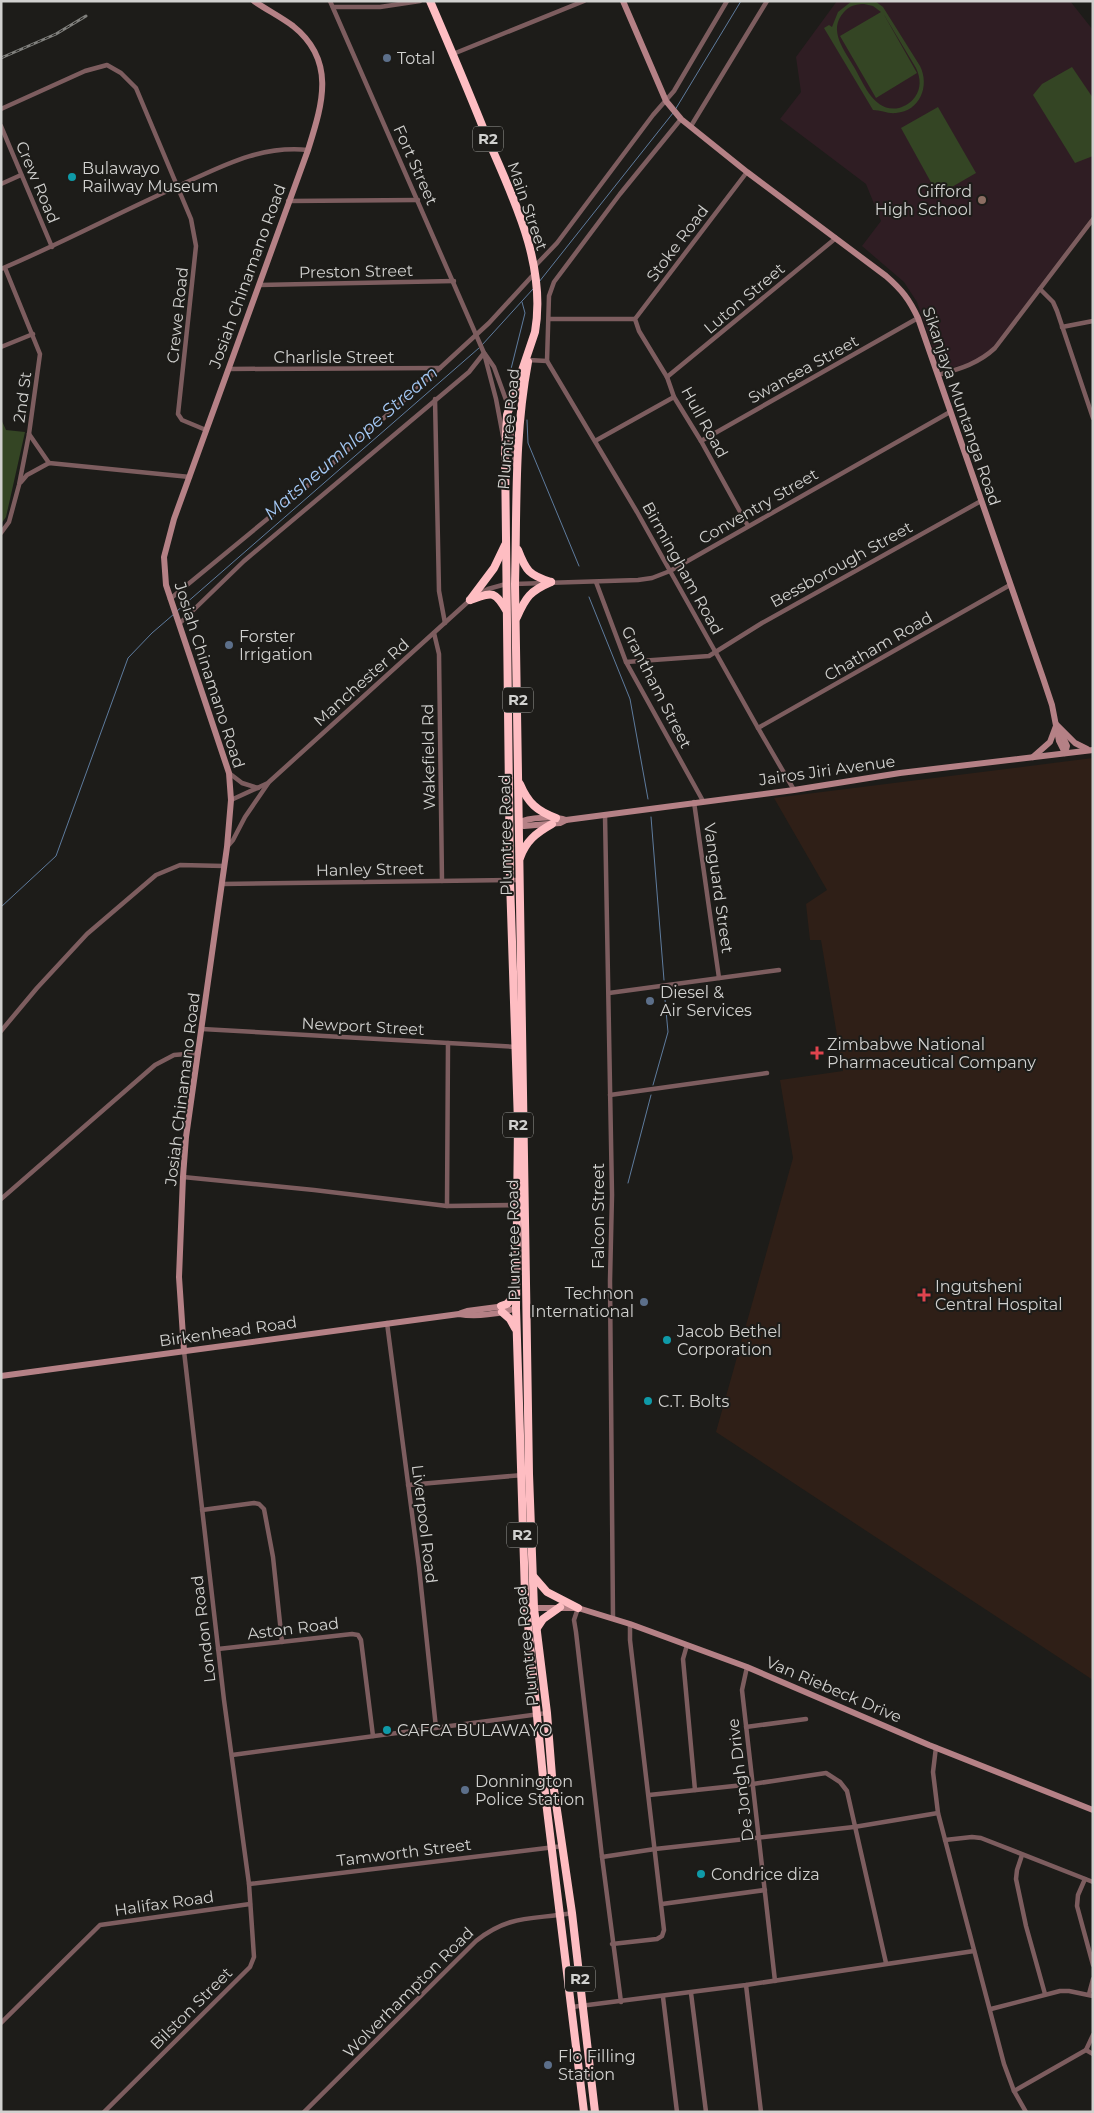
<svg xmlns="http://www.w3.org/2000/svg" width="1094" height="2113" font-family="Montserrat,sans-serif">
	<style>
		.education { fill: #2f1d23 }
		.medical { fill: #2f1f17 }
		.green { fill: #344524; fill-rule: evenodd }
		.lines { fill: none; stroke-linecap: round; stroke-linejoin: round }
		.stream { stroke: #5e7b9d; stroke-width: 1 }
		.street { stroke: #7d5d5f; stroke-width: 4.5 }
		.secondary { stroke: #b58186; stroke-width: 6 }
		.highway { stroke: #febdc2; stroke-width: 8 }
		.rail-casing { stroke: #7f7f7c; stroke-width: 3 }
		.rail { stroke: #1d1c19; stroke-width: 1; stroke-dasharray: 4; stroke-linecap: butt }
		.service-dot { fill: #5c6f8a; stroke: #1d1c19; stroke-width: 2 }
		.culture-dot { fill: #0f9aa8; stroke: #1d1c19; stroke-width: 2 }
		.education-dot { fill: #8d6e63; stroke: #1d1c19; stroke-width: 2 }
		.health-dot { fill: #e0444e; stroke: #1d1c19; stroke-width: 2 }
		.labels { text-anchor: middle; stroke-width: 4; stroke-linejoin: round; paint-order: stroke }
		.shield { fill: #1d1c19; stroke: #9b9b98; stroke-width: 1 }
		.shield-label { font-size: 15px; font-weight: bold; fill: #d1d1cf }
		.poi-label { font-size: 16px; fill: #d1d1cf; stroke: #1d1c19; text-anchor: start }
		.street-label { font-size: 16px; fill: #d1d1cf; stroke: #1d1c19 }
		.water-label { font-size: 18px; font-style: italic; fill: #a5c9f6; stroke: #1d1c19 }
	</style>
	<rect width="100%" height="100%" fill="#1d1c19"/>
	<polygon class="education" points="837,1 1070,1 1093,30 1093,215 993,347 982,357 972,362 945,370 939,366 917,302 904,282 862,246 881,221 866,184 780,119 801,92 796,57"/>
	<polygon class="medical" points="1093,758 1093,1680 716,1432 793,1158 780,1080 843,1071 821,940 810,940 806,904 827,890 774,798"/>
	<g class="green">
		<path d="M852,1h23l8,6 37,59c10,20 0,45 -24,47 -8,1 -15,-3 -23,-3l-49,-82 5,-3 3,2 6,-15zM864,4l9,2 8,6 -41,24 36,62 41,-25 -34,-60 33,55c5,10 5,21 -1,29 -4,6 -10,9 -16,11 -25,5 -35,-24 -45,-41 -9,-16 -27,-37 -10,-55 5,-6 12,-8 20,-8z"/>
		<polygon points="1072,67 1093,98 1093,156 1075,163 1033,95 1042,84"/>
		<polygon points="938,107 976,173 938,195 901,128"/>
		<polygon points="1,419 6,430 25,432 6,517 1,524"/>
	</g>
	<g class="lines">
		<g class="stream">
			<polyline points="675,110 741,1"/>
			<polyline points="539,282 673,113"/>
			<polyline points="482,345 533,289"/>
			<polyline points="510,373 525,313 522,302"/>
			<polyline points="527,420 528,443 579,566"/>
			<polyline points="589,597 630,699 648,799"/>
			<polyline points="177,611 479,348"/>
			<polyline points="651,817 664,980"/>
			<polyline points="1,907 56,856 128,658 152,633 174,614"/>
			<polyline points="653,1085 668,1032 664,989"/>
			<polyline points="628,1183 651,1095"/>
		</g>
		<g class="street">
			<polyline points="330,1 484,353 496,399 503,436"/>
			<polyline points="333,7 380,7 420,1"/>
			<polyline points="453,54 584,1"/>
			<polyline points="1,109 85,71 107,65 121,73 136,88 191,219 196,246 178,414 182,420 206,430"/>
			<polyline points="1,126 52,247"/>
			<polyline points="691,126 767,1"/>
			<polyline points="747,172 635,319 639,331 667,377 674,397 701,441 748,526"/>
			<polyline points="1,184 21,175"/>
			<polyline points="288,201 418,200"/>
			<polyline points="534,267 557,243 653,115 674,91 727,1"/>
			<path d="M1,269c59,-25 115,-55 173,-81 45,-20 83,-43 134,-38"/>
			<polyline points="259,285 454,281"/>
			<polyline points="1040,289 1053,302 1057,311 1093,418"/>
			<polyline points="549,319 635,319"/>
			<polyline points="1062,327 1093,321"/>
			<polyline points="1,347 33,334"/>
			<polyline points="485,354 494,367 509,408 515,465"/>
			<polyline points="528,360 547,361"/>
			<polyline points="547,361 637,512 758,728 794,790"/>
			<polyline points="547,361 549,296 554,282 620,194 681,119"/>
			<polyline points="228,369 440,368"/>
			<path d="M938,375c21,-6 40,-11 57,-27l98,-129"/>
			<polyline points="667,377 836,238"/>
			<polyline points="435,399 439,591 445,623"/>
			<polyline points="29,434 49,463"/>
			<polyline points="595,441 674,397"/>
			<polyline points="701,441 918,318"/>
			<polyline points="21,482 27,475 49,463 190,477"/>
			<polyline points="1,533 9,522 19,485 29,434 40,354 5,268"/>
			<polyline points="596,582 626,662 703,801"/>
			<polyline points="514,584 638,580 652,578 670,571 950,412"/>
			<polyline points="479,594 488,589 506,584"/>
			<polyline points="170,599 305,488 440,368 489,323 534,274"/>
			<polyline points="179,624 244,561 469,372 484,353"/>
			<polyline points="434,633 439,654 442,881"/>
			<polyline points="626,662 709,656 762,623 981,501"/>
			<polyline points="758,728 1010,585"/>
			<polyline points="229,773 242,783 258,788"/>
			<polyline points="231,800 268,783"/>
			<polyline points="694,802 719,978"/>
			<polyline points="605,815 612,1195 610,1281 613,1618"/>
			<polyline points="227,847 233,840 245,817 269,782 470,600"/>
			<polyline points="222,884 519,880"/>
			<polyline points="609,993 779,970"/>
			<polyline points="202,1029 517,1047"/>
			<polyline points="1,1031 37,988 87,934 156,875 180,865 224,866"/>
			<polyline points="610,1095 767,1073"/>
			<polyline points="183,1177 314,1190 447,1206 519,1205"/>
			<polyline points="1,1199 155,1065 174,1055 198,1053"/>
			<polyline points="447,1206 448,1043"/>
			<polyline points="387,1323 419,1567 436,1728"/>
			<polyline points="408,1485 523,1475"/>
			<polyline points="202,1510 254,1503 259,1504 264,1509 273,1557 282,1642"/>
			<polyline points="578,1608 574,1620 576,1632 602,1857 621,2002"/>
			<polyline points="687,1645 683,1659 695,1790"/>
			<polyline points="218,1649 352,1634 358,1635 361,1640 373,1736"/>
			<polyline points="747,1667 742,1690 775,1981"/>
			<polyline points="746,1727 806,1719"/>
			<polyline points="936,1747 933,1772 938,1813 1004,2064 1014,2091 1026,2112"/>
			<polyline points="232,1755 547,1713"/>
			<polyline points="649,1795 753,1784 826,1773 840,1782 847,1791 886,1963"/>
			<polyline points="945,1840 972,1837 981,1838 1093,1882"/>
			<polyline points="1022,1855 1017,1870 1016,1879 1026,1926 1045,1994"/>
			<polyline points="602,1857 655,1849 854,1827 938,1813"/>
			<polyline points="1085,1879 1078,1895 1077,1906 1093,1965"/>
			<polyline points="249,1884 563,1846"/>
			<polyline points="662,1904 765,1890"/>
			<polyline points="612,1944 657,1939 662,1936 664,1930 630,1640 630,1624"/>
			<polyline points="746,1985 761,2112"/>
			<polyline points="691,1993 706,2112"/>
			<polyline points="1089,1994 1093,1979"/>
			<polyline points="663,1997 677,2112"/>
			<polyline points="572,2007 746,1985 974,1951"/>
			<polyline points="991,2009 1060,1991 1069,1991 1093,1996"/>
			<polyline points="1,2023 100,1925 250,1904"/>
			<polyline points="1086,2050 1093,2035"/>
			<polyline points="1014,2091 1086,2050 1093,2054"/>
			<polyline points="104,2112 250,1967 254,1957 249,1884 224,1700 184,1351"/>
			<path d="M304,2112l172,-171c34,-27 56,-21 96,-28"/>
		</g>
		<g class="secondary">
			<path d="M623,1l43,100 15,18 66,53 139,104c16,14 23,23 32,42l125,360 9,27 7,36 6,12"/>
			<polyline points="1057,725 1075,743 1087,749"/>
			<polyline points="1061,732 1067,746 1065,753"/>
			<polyline points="1033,757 1050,742 1056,726"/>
			<polyline points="518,823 524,826 560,823 566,820 794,790 900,773 1093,750"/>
			<path d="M518,823c11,-6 37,-7 48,-3"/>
			<polyline points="461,1313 467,1311 505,1306"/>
			<path d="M184,1351l-5,-74 4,-100 3,-40 41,-290 4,-47 -2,-27 -63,-188 -2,-28 10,-38 134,-369c14,-45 29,-89 -15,-124 -12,-9 -26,-16 -39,-25"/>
			<path d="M1,1376l458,-62c17,3 41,0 57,-6"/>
			<polyline points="534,1608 578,1608 630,1624 747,1667 929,1745 1093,1810"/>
		</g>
		<g class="highway">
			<path d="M430,1c19,44 38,89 56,134 26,61 61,128 49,197l-28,83 -2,37 5,429 8,242 -2,185 9,286 18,183 41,335"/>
			<path d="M528,362c-14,74 -11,147 -13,222l14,890 5,134 13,105 5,63 20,137 23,199"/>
			<path d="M518,550c8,21 11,25 33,32"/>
			<polyline points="470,600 494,568 505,545"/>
			<path d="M470,600c21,-7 24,-11 36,10"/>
			<path d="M517,617c9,-20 13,-26 34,-35"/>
			<path d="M520,784c8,19 17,27 36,34"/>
			<path d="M520,858c6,-17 16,-25 32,-34"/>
			<polyline points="501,1306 507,1304 516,1294"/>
			<polyline points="502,1312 510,1319 515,1328"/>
			<polyline points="534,1577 547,1592 578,1608"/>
			<polyline points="537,1628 543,1619 560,1607"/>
		</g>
		<g class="rail-casing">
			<polyline id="rail" points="1,58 56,34 86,16"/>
		</g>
		<use href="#rail" class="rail"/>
	</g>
	<g class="service-dot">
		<circle cx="387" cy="58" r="5"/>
		<circle cx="229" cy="645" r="5"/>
		<circle cx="650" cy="1001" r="5"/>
		<circle cx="644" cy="1302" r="5"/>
		<circle cx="465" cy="1790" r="5"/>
		<circle cx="548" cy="2065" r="5"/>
	</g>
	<g class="culture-dot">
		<circle cx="72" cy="177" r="5"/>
		<circle cx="667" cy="1340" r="5"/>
		<circle cx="648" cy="1401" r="5"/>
		<circle cx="387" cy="1730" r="5"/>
		<circle cx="701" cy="1874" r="5"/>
	</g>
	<circle class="education-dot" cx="982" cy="200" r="5"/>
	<g class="health-dot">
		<path d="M814.5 1045.5h5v5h5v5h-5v5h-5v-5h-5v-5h5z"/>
		<path d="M921.5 1287.5h5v5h5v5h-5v5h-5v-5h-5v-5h5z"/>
	</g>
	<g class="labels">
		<g class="shield">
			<rect x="473" y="126.5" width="30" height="25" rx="4"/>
			<rect x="503" y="687.5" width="30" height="25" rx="4"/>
			<rect x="503" y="1112.5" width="30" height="25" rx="4"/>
			<rect x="507" y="1522.5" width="30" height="25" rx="4"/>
			<rect x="565" y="1966.5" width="30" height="25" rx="4"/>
		</g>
		<g class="shield-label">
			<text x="488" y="144">R2</text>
			<text x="518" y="705">R2</text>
			<text x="518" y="1130">R2</text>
			<text x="522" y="1540">R2</text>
			<text x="580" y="1984">R2</text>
		</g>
		<g class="poi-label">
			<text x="397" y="64">Total</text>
			<text x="82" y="174">Bulawayo<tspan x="82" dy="18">Railway Museum</tspan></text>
			<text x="972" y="197" text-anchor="end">Gifford<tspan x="972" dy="18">High School</tspan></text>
			<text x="239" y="642">Forster<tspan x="239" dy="18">Irrigation</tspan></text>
			<text x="660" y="998">Diesel &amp;<tspan x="660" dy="18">Air Services</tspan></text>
			<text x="827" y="1050">Zimbabwe National<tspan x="827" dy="18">Pharmaceutical Company</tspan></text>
			<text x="935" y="1292">Ingutsheni<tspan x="935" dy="18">Central Hospital</tspan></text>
			<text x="634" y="1299" text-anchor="end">Technon<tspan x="634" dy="18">International</tspan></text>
			<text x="677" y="1337">Jacob Bethel<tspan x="677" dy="18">Corporation</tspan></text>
			<text x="658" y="1407">C.T. Bolts</text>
			<text x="397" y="1736">CAFCA BULAWAYO</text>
			<text x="475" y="1787">Donnington<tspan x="475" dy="18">Police Station</tspan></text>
			<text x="711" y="1880">Condrice diza</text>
			<text x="558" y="2062">Flo Filling<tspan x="558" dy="18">Station</tspan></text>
		</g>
		<g class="street-label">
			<text transform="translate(416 165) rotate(66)" y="6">Fort Street</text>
			<text transform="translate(38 182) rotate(67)" y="6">Crew Road</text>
			<text transform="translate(528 206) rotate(71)" y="6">Main Street</text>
			<text transform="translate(677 243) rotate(-53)" y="6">Stoke Road</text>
			<text transform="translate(356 271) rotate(-1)" y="6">Preston Street</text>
			<text transform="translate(247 276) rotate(-70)" y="6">Josiah Chinamano Road</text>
			<text transform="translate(744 298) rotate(-40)" y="6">Luton Street</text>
			<text transform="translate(177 315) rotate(-84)" y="6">Crewe Road</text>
			<text x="334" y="363">Charlisle Street</text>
			<text transform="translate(803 369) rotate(-29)" y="6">Swansea Street</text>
			<text transform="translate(22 397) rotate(-82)" y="6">2nd St</text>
			<text transform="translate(962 406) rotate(71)" y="6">Sikanjaya Muntanga Road</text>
			<text transform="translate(705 422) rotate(61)" y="6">Hull Road</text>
			<text transform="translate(508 429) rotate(-85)" y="6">Plumtree Road</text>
			<text transform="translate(758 506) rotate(-30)" y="6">Conventry Street</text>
			<text transform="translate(841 564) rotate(-29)" y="6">Bessborough Street</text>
			<text transform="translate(683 568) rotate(61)" y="6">Birmingham Road</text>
			<text transform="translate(878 646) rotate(-30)" y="6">Chatham Road</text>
			<text transform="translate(210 675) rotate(72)" y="6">Josiah Chinamano Road</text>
			<text transform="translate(361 682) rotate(-42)" y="6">Manchester Rd</text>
			<text transform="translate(657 687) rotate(63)" y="6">Grantham Street</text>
			<text transform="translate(428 757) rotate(-91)" y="6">Wakefield Rd</text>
			<text transform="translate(827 770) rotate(-8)" y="6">Jairos Jiri Avenue</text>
			<text transform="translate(505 835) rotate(-91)" y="6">Plumtree Road</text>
			<text transform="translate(370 869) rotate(-1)" y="6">Hanley Street</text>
			<text transform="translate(719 888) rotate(82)" y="6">Vanguard Street</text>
			<text transform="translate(363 1026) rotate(3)" y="6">Newport Street</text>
			<text transform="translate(182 1089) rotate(-83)" y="6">Josiah Chinamano Road</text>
			<text transform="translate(598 1216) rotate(-90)" y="6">Falcon Street</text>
			<text transform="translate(513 1240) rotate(-91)" y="6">Plumtree Road</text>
			<text transform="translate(228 1331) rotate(-8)" y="6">Birkenhead Road</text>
			<text transform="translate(425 1524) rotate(83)" y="6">Liverpool Road</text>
			<text transform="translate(293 1628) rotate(-7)" y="6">Aston Road</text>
			<text transform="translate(203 1629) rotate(-97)" y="6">London Road</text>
			<text transform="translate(526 1646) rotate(-96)" y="6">Plumtree Road</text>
			<text transform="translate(834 1689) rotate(23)" y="6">Van Riebeck Drive</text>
			<text transform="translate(740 1780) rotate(-97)" y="6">De Jongh Drive</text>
			<text transform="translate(404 1852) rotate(-7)" y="6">Tamworth Street</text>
			<text transform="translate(164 1903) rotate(-8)" y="6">Halifax Road</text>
			<text transform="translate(408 1992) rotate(-45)" y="6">Wolverhampton Road</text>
			<text transform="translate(191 2008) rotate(-45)" y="6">Bilston Street</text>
		</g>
		<g class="water-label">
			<text transform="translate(351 443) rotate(-41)" y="6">Matsheumhlope Stream</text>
		</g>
	</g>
	<rect width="1094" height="2113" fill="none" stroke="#d1d1cf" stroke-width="5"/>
</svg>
